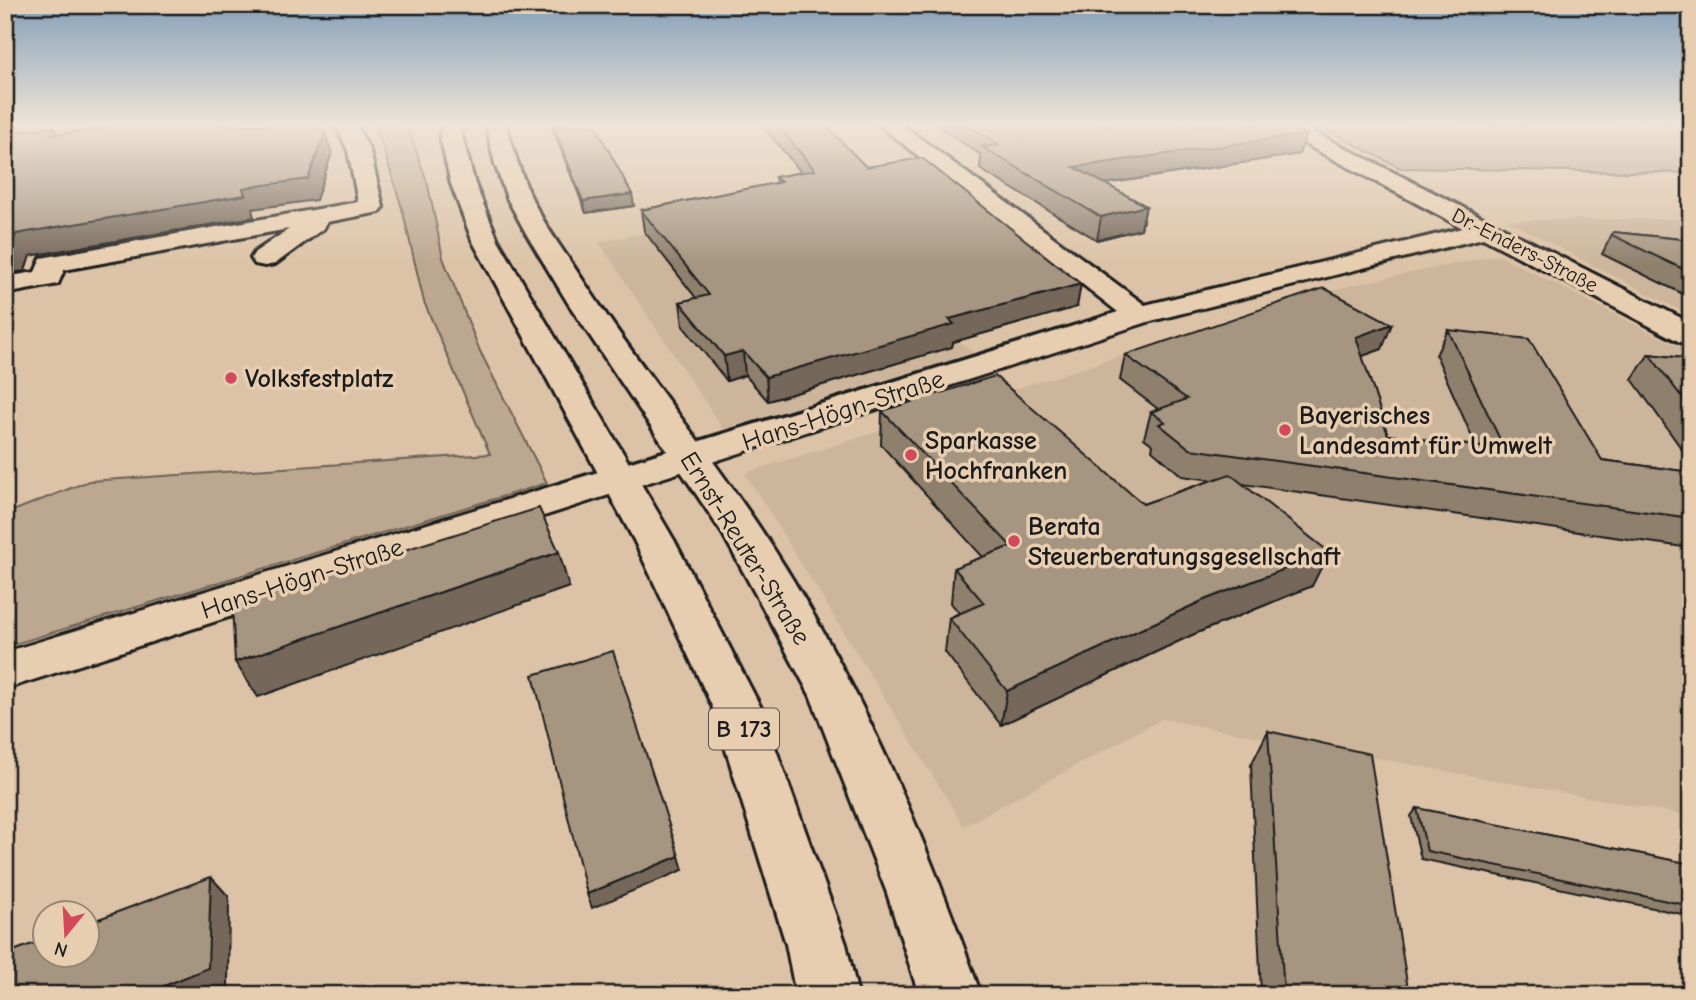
<svg xmlns="http://www.w3.org/2000/svg" width="1696" height="1000" font-family="'Comic Neue',sans-serif">
	<style>
		.built { fill: #ccb59b }
		.green { fill: #bca790; stroke: #6c6256; stroke-width: 2 }
		.lines { fill: none; stroke-linecap: round; stroke-linejoin: round }
		.street-casing { stroke: #1c1c1c; stroke-width: 6 }
		.primary-casing { stroke: #1c1c1c; stroke-width: 6 }
		.street { fill: #e8ceb0; fill-rule: evenodd }
		.primary { fill: #e8ceb0; fill-rule: evenodd }
		.wall { fill: #8f806e; stroke: #1c1c1c; stroke-width: 2 }
		.shaded-wall { fill: #74685a; stroke: #1c1c1c; stroke-width: 2 }
		.building { fill: #a69580; stroke: #1c1c1c; stroke-width: 2 }
		.poi-dot { fill: #d1495b; stroke: #e8ceb0; stroke-width: 2.5 }
		.labels { text-anchor: middle; stroke-width: 7; stroke-linejoin: round; paint-order: stroke }
		.far-street-label { font-size: 21px; fill: #1c1c1c; stroke: #e8ceb0 }
		.shield { fill: #e8ceb0; stroke: #595148; stroke-width: 2 }
		.shield-label { font-size: 24px; font-weight: bold; fill: #1c1c1c }
		.poi-label { font-size: 26px; font-weight: bold; fill: #1c1c1c; stroke: #e8ceb0; text-anchor: start }
		.street-label { font-size: 26px; fill: #1c1c1c; stroke: #e8ceb0 }
	</style>
	<rect width="100%" height="100%" fill="#dcc3a7"/>
	<filter id="ink" filterUnits="userSpaceOnUse"><feTurbulence type="fractalNoise" baseFrequency=".0143" numOctaves="2"/><feDisplacementMap in="SourceGraphic" scale="14" xChannelSelector="R" yChannelSelector="G"/><feConvolveMatrix kernelMatrix="1 2 1 2 8 2 1 2 1" color-interpolation-filters="sRGB"/></filter>
	<g filter="url(#ink)">
		<g class="built">
			<polygon points="785,205 974,353 723,429 599,242"/>
			<polygon points="1691,219 1691,316 1506,220"/>
			<polygon points="1498,255 1691,353 1691,816 1162,719 964,826 745,473 1347,286"/>
		</g>
		<g class="green">
			<polygon points="376,125 410,125 410,133 428,185 443,258 480,351 547,483 5,647 5,514 89,481 490,454 424,302 402,208"/>
			<polygon points="1317,125 1691,125 1691,173 1400,168"/>
		</g>
		<g class="lines">
			<g class="street-casing">
				<g id="street">
					<polygon points="336,125 356,125 370,151 383,207 380,212 327,222 324,228 275,264 265,266 255,264 251,258 255,252 289,229 64,270 58,284 5,294 5,277 35,272 41,258 358,202 348,151"/>
					<path d="M879,125h23l243,180 318,-77 -186,-99 -3,-4h26l391,198v21l-11,-2 -197,-104 -332,83 -1146,368v-37c371,-113 743,-224 1113,-340z"/>
				</g>
			</g>
			<g class="primary-casing">
				<g id="primary">
					<polygon points="441,125 461,125 462,136 475,184 498,240 674,540 761,708 846,944 858,995 796,995 786,944 713,708 634,540 472,240 451,184 440,136"/>
					<path d="M486,125h20c7,24 14,47 24,70 13,29 33,55 50,81 54,83 117,160 173,242 100,146 169,311 228,477h-62l-32,-102 -77,-198 -87,-161 -155,-231 -41,-68 -20,-37 -12,-34z"/>
				</g>
			</g>
			<use href="#street" class="street"/>
			<use href="#primary" class="primary"/>
		</g>
		<g class="wall">
			<polygon points="551,125 595,125 634,206 586,213"/>
			<polygon points="762,125 825,125 866,167 1077,307 953,342 952,347 768,401 745,375 727,381 683,326 680,302 696,298 644,231 641,210 776,183 775,177 801,172"/>
			<polygon points="936,125 1290,125 1306,134 1299,154 1105,184 1146,206 1141,229 1097,240 980,169 981,155"/>
			<polygon points="1613,232 1691,240 1691,298 1602,254"/>
			<polygon points="1448,330 1602,460 1691,472 1691,548 1243,484 1312,586 1192,635 1001,725 945,652 949,618 959,613 951,603 954,568 983,557 881,445 882,411 1143,504 1212,480 1182,476 1152,450 1153,445 1144,438 1151,412 1158,409 1120,380 1125,355 1382,349 1362,356 1388,435 1476,446 1436,355"/>
			<polygon points="1649,354 1691,359 1691,462 1632,379"/>
			<polygon points="1268,731 1409,995 1261,995 1251,765"/>
			<polygon points="1417,808 1691,864 1691,916 1421,859 1411,816"/>
		</g>
		<g class="shaded-wall">
			<polygon points="54,127 65,146 51,135"/>
			<polygon points="325,133 332,153 316,200 252,209 254,217 30,256 25,271 5,274 5,249 16,234"/>
			<polygon points="1306,134 1299,154 1071,189 1074,167"/>
			<polygon points="632,194 634,206 586,213 583,201"/>
			<polygon points="1146,206 1141,229 1097,240 1101,217"/>
			<polygon points="1081,284 1077,307 953,342 952,347 768,401 766,377 949,319"/>
			<polygon points="1392,324 1382,349 1346,362 1356,337"/>
			<polygon points="743,351 745,375 727,381 724,356"/>
			<polygon points="559,552 569,587 258,697 235,662"/>
			<polygon points="1329,552 1312,586 1192,635 1001,725 1007,691 1204,600"/>
			<polygon points="679,856 683,870 592,908 587,894"/>
			<polygon points="211,877 229,897 228,987 210,995 142,995"/>
		</g>
		<g class="building">
			<polygon points="125,125 317,125 325,133 308,179 243,188 245,195 16,234 11,248 5,249 5,133 54,127 51,135"/>
			<polygon points="553,125 595,125 632,194 583,201"/>
			<polygon points="777,125 825,125 866,167 922,158 1081,284 949,319 954,324 766,377 743,351 724,356 680,302 709,295 641,210 781,182 775,177 815,170"/>
			<polygon points="968,125 1290,125 1306,134 1074,167 1146,206 1101,217 982,147 1000,145"/>
			<polygon points="1613,232 1691,240 1691,273 1612,235"/>
			<polygon points="1324,288 1392,324 1356,337 1388,435 1505,450 1448,330 1529,339 1602,460 1691,472 1691,518 1190,449 1159,424 1165,422 1151,412 1187,399 1125,355"/>
			<polygon points="1649,354 1691,359 1691,409"/>
			<polygon points="995,376 1143,504 1230,474 1329,552 1204,600 1007,691 949,618 984,603 954,568 1011,546 882,411"/>
			<polygon points="539,508 559,552 235,662 232,604"/>
			<polygon points="613,651 679,856 587,894 533,675"/>
			<polygon points="1268,731 1370,754 1409,995 1284,995"/>
			<polygon points="1417,808 1691,864 1691,906 1427,851"/>
			<polygon points="211,877 208,968 142,995 5,995 5,954 46,939 46,955 88,955 88,923"/>
		</g>
	</g>
	<linearGradient id="sky" x2="0" y2="1"><stop stop-color="#85a0b9"/><stop offset="0.47" stop-color="#efe4d7"/><stop offset="1" stop-color="#efe4d7" stop-opacity="0"/></linearGradient>
	<rect width="1696" height="265" fill="url(#sky)"/>
	<g class="poi-dot">
		<circle cx="231" cy="378" r="7"/>
		<circle cx="1285" cy="430" r="7"/>
		<circle cx="911" cy="455" r="7"/>
		<circle cx="1014" cy="541" r="7"/>
	</g>
	<g class="labels">
		<g class="far-street-label">
			<text transform="translate(1525 250) rotate(27)" y="7">Dr.-Enders-Straße</text>
		</g>
		<rect class="shield" x="709" y="708.5" width="70" height="41" rx="5"/>
		<g class="shield-label">
			<text x="744" y="737">B 173</text>
		</g>
		<g class="poi-label">
			<text x="245" y="387">Volksfestplatz</text>
			<text x="1299" y="424">Bayerisches<tspan x="1299" dy="30">Landesamt für Umwelt</tspan></text>
			<text x="925" y="449">Sparkasse<tspan x="925" dy="30">Hochfranken</tspan></text>
			<text x="1028" y="535">Berata<tspan x="1028" dy="30">Steuerberatungsgesellschaft</tspan></text>
		</g>
		<g class="street-label">
			<text transform="translate(843 410) rotate(-18)" y="9">Hans-Högn-Straße</text>
			<text transform="translate(746 548) rotate(58)" y="9">Ernst-Reuter-Straße</text>
			<text transform="translate(302 578) rotate(-18)" y="9">Hans-Högn-Straße</text>
		</g>
	</g>
	<rect width="1696" height="1000" fill="none" stroke="#e8ceb0" stroke-width="28"/>
	<rect x="14" y="14" width="1668" height="972" fill="none" stroke="#1c1c1c" stroke-width="2.5" filter="url(#ink)"/>
	<g transform="translate(66 934) rotate(198)"><circle r="33" fill="#e8ceb0" stroke="#968775" stroke-width="2"/>
	<path d="M0-5L12 26L0 18L-12 26Z" fill="#d1495b"/>
	<text y="-10" font-size="19" font-weight="bold" text-anchor="middle" fill="#1c1c1c">N</text>
	</g>
</svg>
